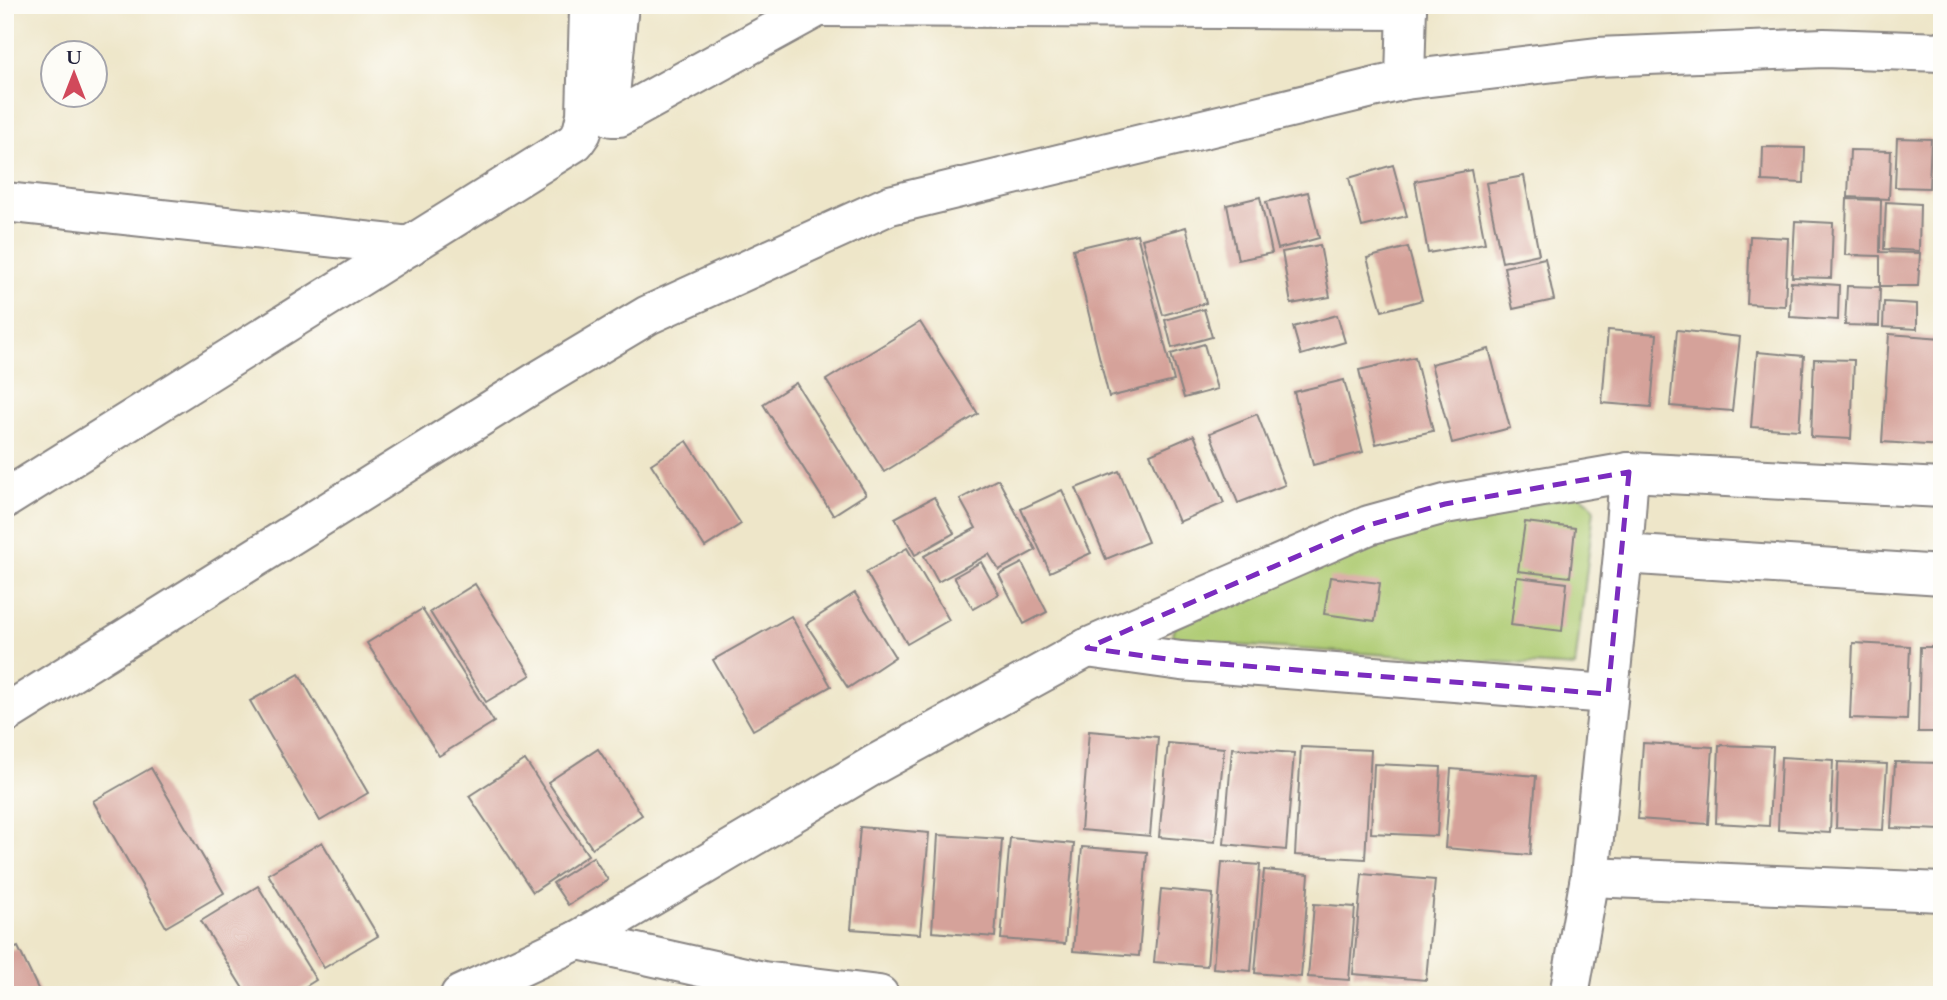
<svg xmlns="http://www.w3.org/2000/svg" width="1947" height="1000" font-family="Cardo,serif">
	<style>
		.green { fill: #aecb72; stroke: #687656; stroke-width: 2 }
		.building { fill: #d5a29a }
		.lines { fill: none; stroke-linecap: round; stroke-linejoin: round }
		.street-casing { stroke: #888482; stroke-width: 42 }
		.secondary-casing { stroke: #888482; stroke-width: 42 }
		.street { stroke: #fff; stroke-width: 38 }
		.secondary { stroke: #fff; stroke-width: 38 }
		.marked { fill: none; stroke: #7b2cbf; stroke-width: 5; stroke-dasharray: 14 9; stroke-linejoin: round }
	</style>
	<rect width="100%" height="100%" fill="#fdfcf7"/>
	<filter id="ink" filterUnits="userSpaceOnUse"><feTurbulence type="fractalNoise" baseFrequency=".0143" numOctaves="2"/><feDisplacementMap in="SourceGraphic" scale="14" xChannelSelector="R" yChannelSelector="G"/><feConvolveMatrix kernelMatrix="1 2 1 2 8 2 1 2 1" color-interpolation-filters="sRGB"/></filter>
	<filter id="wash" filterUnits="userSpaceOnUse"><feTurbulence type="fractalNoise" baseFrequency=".00686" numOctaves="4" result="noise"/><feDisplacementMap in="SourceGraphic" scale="28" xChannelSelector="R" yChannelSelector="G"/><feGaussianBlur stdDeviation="1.57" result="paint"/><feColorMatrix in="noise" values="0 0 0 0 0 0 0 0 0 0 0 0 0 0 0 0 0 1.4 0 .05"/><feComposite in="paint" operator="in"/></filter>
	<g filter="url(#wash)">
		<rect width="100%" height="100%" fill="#eee6c9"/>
		<polygon class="green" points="1580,495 1589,502 1594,510 1575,667 1171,641 1175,627 1412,527"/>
		<g id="blocks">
			<g class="building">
				<polygon points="1897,138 1931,139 1929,188 1895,187"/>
				<polygon points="1763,147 1805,148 1804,183 1762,181"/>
				<polygon points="1850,150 1891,151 1889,199 1848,197"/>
				<polygon points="1393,165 1407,216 1362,227 1349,178"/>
				<polygon points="1471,170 1485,243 1428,253 1415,181"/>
				<polygon points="1524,176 1539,254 1502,262 1486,183"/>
				<polygon points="1308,192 1319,238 1278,249 1266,202"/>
				<polygon points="1260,197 1272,253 1238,260 1227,205"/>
				<polygon points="1847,199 1881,200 1880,252 1920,253 1918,286 1880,286 1880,256 1845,255"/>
				<polygon points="1886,202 1920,204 1919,251 1884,249"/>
				<polygon points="1795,221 1833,223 1831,278 1792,277"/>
				<polygon points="1186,227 1206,303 1163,315 1142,239"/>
				<polygon points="1137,234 1174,381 1109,397 1073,249"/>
				<polygon points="1750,236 1788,238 1785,306 1747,304"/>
				<polygon points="1320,245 1330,297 1291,304 1282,252"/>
				<polygon points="1408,247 1422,300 1382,311 1367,258"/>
				<polygon points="1545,258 1554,300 1513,309 1504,267"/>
				<polygon points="1791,282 1839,285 1838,320 1790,317"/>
				<polygon points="1847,286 1880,287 1879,326 1845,325"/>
				<polygon points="1884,302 1917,304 1917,329 1883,327"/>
				<polygon points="1204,309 1212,337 1172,348 1165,320"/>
				<polygon points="1337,315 1345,342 1301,355 1293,327"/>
				<polygon points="920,322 978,414 884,472 826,380"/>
				<polygon points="1608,330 1657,334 1651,407 1602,403"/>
				<polygon points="1677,330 1740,337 1732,411 1670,406"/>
				<polygon points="1889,334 1942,338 1942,446 1882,442"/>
				<polygon points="1204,344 1217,389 1184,398 1171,354"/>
				<polygon points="1489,349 1510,428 1452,443 1431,364"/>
				<polygon points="1757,352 1804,356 1799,430 1751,427"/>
				<polygon points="1415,357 1433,431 1376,444 1359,370"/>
				<polygon points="1814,359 1854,360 1851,439 1811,437"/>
				<polygon points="1344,380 1363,452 1313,465 1294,392"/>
				<polygon points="796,383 866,494 833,515 763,404"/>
				<polygon points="1257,414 1285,485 1238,503 1210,433"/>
				<polygon points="1194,435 1224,503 1179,522 1150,454"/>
				<polygon points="687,441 741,524 705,547 651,464"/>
				<polygon points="1119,471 1148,542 1106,559 1076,488"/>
				<polygon points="998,479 1036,550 999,570 989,554 938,582 924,556 976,528 960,499"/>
				<polygon points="1062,490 1091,553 1050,572 1021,509"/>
				<polygon points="934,497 954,533 915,555 895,518"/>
				<polygon points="1525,522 1575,528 1570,577 1518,571"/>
				<polygon points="907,548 949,620 907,644 866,572"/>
				<polygon points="981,562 999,594 973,609 954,577"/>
				<polygon points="1022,563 1047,612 1024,624 999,575"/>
				<polygon points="1330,577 1380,583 1375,621 1324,614"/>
				<polygon points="1517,577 1567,583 1562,631 1511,625"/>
				<polygon points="475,584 531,675 486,702 430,612"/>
				<polygon points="855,593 895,657 848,688 806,624"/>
				<polygon points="422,609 494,722 439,756 367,643"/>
				<polygon points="791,616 831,686 753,730 713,660"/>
				<polygon points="1853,643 1910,646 1907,720 1850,718"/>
				<polygon points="1920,647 1942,647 1942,732 1918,732"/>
				<polygon points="299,674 368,793 320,821 250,701"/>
				<polygon points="1089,731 1158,737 1150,836 1081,830"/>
				<polygon points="1168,743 1224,748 1215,842 1159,837"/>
				<polygon points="1643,743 1713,747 1708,824 1638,819"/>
				<polygon points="1719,745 1773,747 1769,826 1716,823"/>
				<polygon points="1301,747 1371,750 1365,859 1295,855"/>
				<polygon points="1232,748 1294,753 1286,850 1224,844"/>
				<polygon points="598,749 642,815 592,848 548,782"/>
				<polygon points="1781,757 1833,760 1830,833 1778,830"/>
				<polygon points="525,760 588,855 533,892 469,796"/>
				<polygon points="1838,762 1887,764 1883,830 1836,828"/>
				<polygon points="1895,762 1942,763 1942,830 1891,828"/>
				<polygon points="1374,764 1441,767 1437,836 1371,833"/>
				<polygon points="151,768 224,893 166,927 93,801"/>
				<polygon points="1451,769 1536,776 1530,855 1445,848"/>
				<polygon points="860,827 929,833 920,934 851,929"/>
				<polygon points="938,835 1002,839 995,937 932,932"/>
				<polygon points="1010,838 1074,844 1065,944 1001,939"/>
				<polygon points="322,842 378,936 324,968 268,874"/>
				<polygon points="1082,847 1147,852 1139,956 1073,951"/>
				<polygon points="593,857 608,880 568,905 553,883"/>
				<polygon points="1222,862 1260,865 1251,971 1213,968"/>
				<polygon points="1264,870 1309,874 1301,977 1255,973"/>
				<polygon points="1362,874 1435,880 1426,980 1353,974"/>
				<polygon points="258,886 316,980 292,995 247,995 201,921"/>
				<polygon points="1161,889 1213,894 1207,966 1154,962"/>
				<polygon points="1314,904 1355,907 1349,980 1308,977"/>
				<polygon points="18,947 41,995 10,995 5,984 5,952"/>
			</g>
		</g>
	</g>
	<g filter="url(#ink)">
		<use href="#blocks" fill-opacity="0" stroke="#888482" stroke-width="2"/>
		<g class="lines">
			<g class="street-casing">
				<g id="street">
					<polyline points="619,5 609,105 609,114 612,117 619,117 818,7"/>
					<polyline points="799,5 818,7 1407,10"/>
					<polyline points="1405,80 1407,5"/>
					<polyline points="5,202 410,246"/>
					<polyline points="5,499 575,142 582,132 586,115 589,10 587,5"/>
					<polyline points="1623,554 1942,575"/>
					<polyline points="1087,648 1181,661 1608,694"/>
					<polyline points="1590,877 1942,892"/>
					<polyline points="578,940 763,981 879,995"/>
					<polyline points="460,995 578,940 872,766 1087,648 1369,525 1445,504 1629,472 1942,488"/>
					<polyline points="1569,995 1590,877 1623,554 1629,472"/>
				</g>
			</g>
			<g class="secondary-casing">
				<polyline id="secondary" points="5,714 541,379 648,315 890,205 1405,80 1597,57 1824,48 1942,52"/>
			</g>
			<use href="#street" class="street"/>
			<use href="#secondary" class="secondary"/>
		</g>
	</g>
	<path class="marked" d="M1629,472l-21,222 -427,-33 -94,-13 282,-123 76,-21z"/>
	<rect width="1947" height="1000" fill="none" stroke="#fdfcf7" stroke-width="28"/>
	<g transform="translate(74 74)"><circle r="33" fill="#fdfcf7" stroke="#a5a5ac" stroke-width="2"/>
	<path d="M0-5L12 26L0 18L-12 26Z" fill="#d1495b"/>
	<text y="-10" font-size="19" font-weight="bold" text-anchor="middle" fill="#22223b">U</text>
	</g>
</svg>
